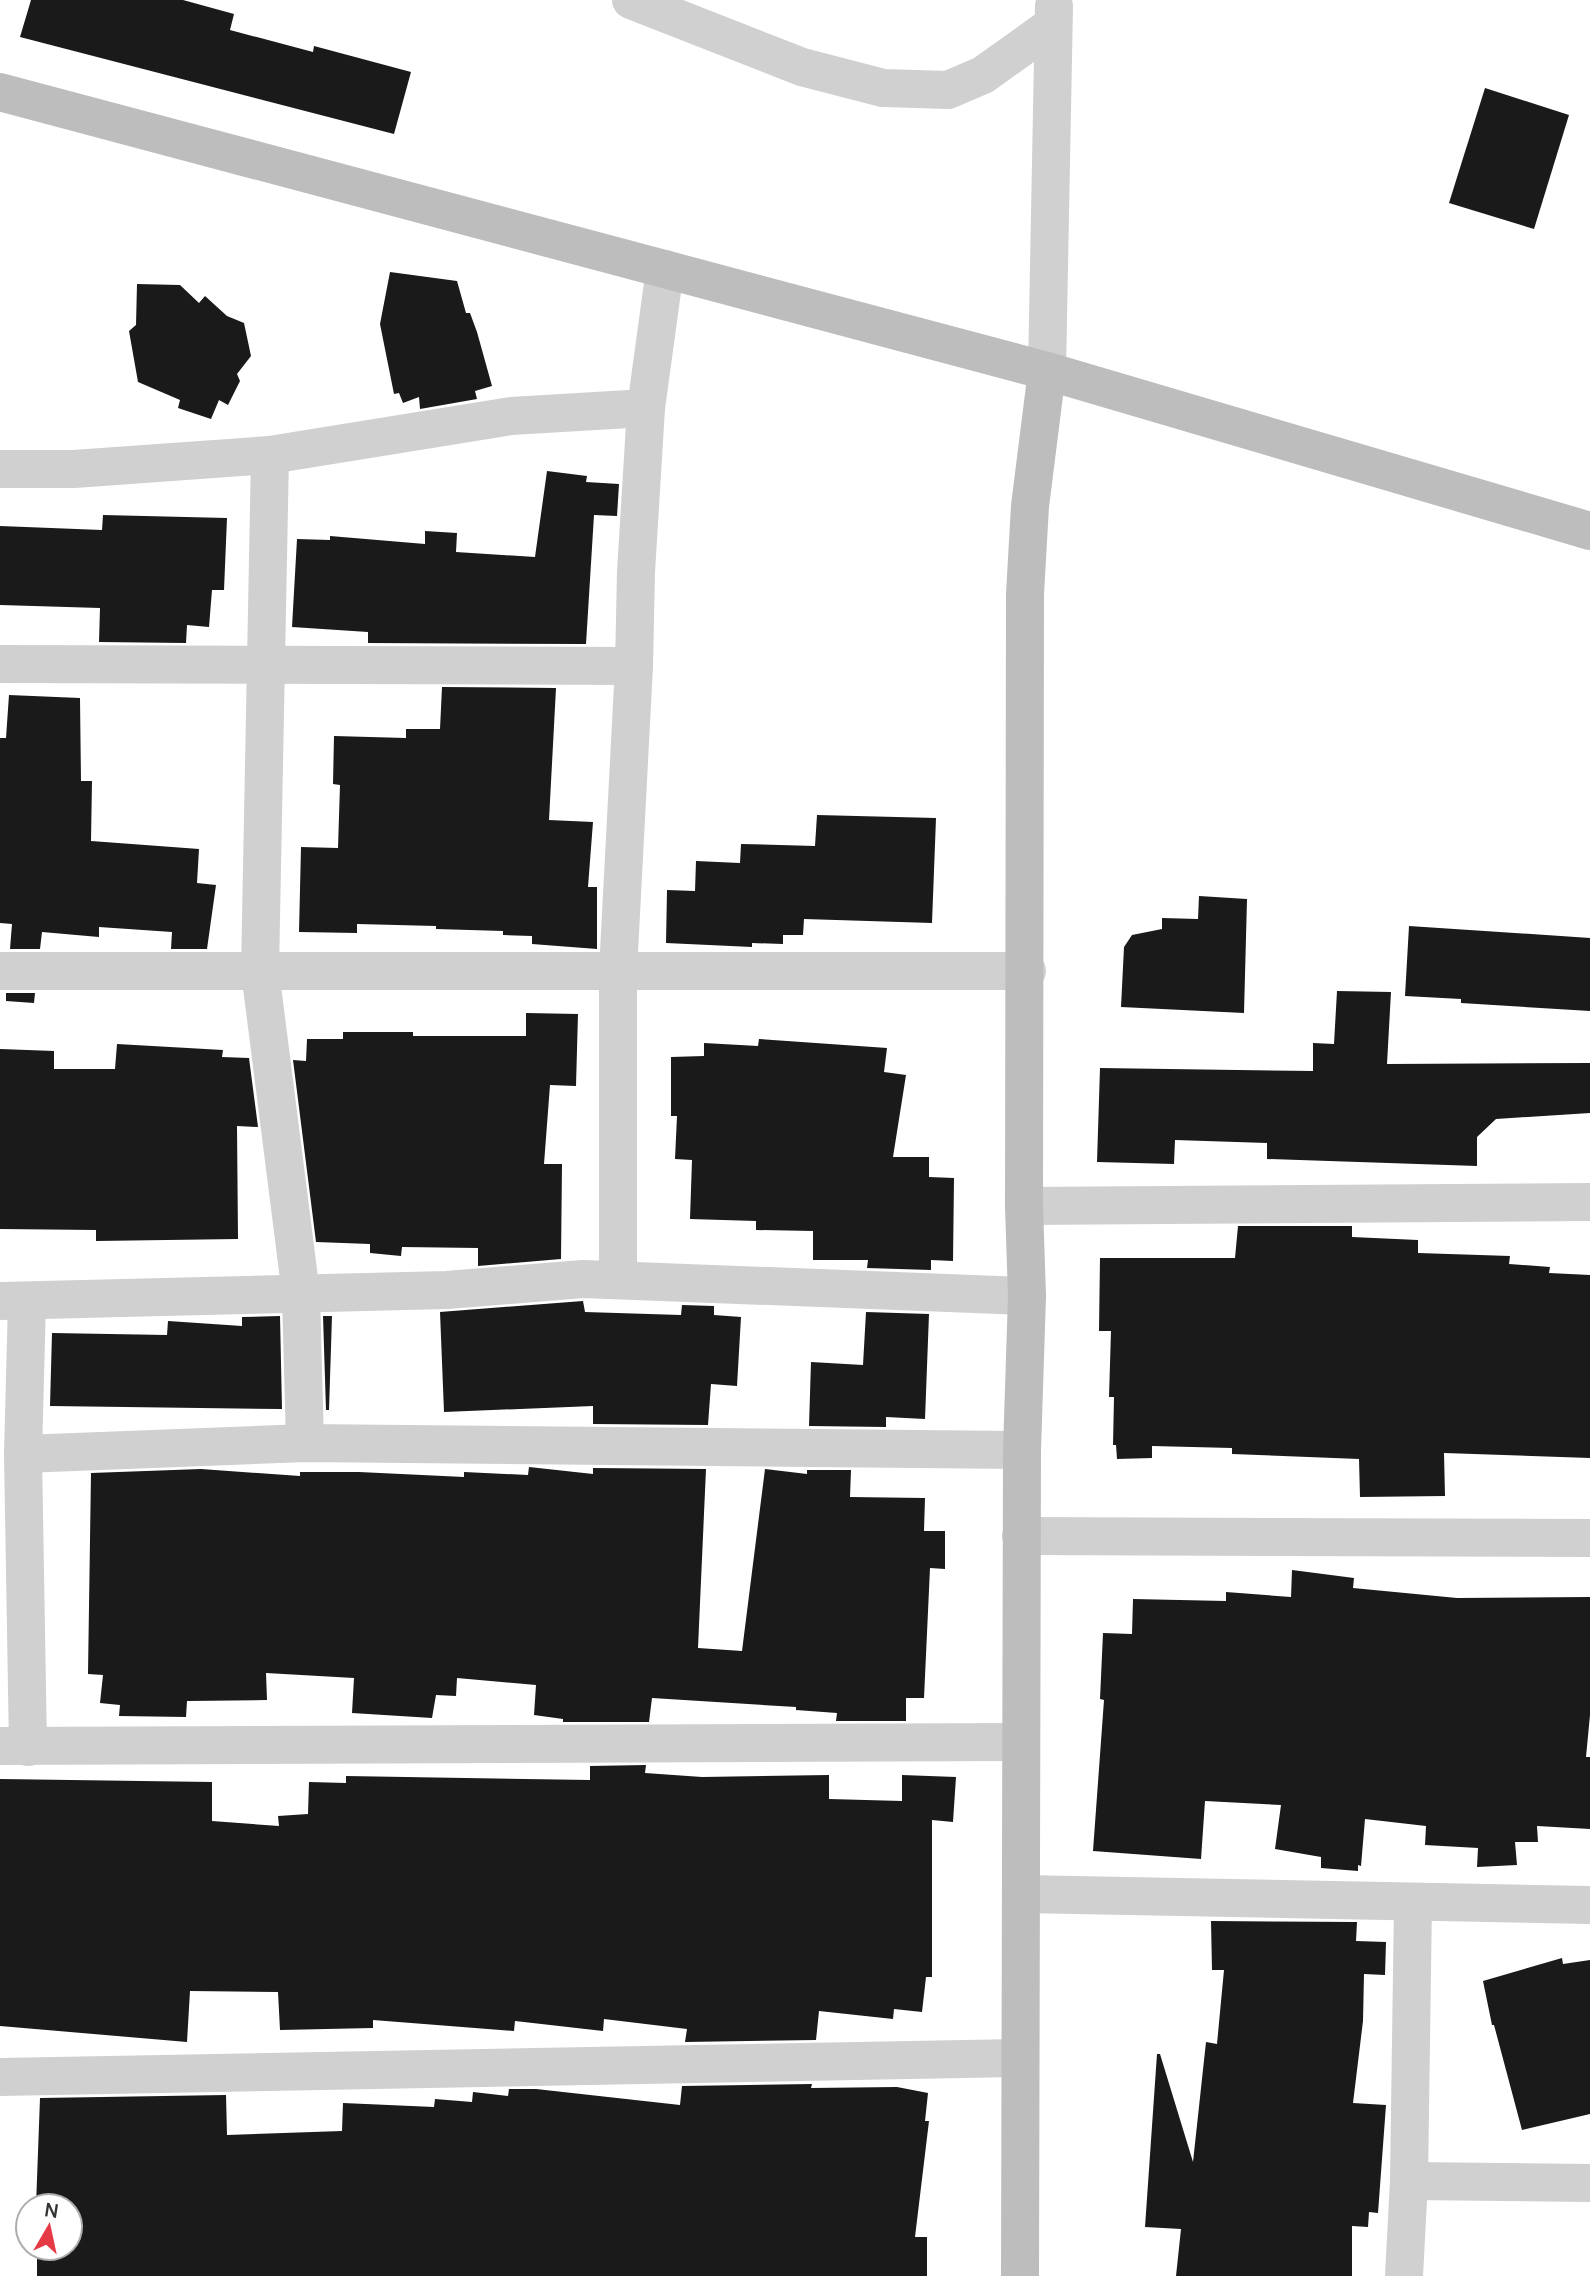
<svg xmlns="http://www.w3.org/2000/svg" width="1590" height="2276" font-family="Manrope,sans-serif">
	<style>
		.building { fill: #1a1a1a }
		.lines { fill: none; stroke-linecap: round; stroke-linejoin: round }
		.street { stroke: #d0d0d0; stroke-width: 38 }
		.secondary { stroke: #bdbdbd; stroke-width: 38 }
	</style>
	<rect width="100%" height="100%" fill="#fff"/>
	<g class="building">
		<polygon points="31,0 183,0 234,14 230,30 313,52 314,46 411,72 394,134 20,37"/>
		<polygon points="1485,88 1569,115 1534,229 1449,203"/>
		<polygon points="390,272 457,281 466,313 470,313 477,332 492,386 475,391 477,399 420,409 419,397 403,403 399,393 394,394 380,324"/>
		<polygon points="137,284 180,285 199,303 205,296 227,316 244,323 251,356 237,374 240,381 228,405 219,400 211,419 178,408 180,400 138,382 129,331 136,325"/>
		<polygon points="547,471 587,476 586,482 619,484 617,516 594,515 586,644 368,643 368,632 292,627 297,539 330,540 330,536 425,544 425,531 457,533 456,552 535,557"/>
		<polygon points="103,515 227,518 224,590 212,590 209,627 187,625 186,643 99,642 100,608 0,605 0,526 102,530"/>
		<polygon points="442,687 556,688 549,820 593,822 588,887 597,887 597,949 532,944 532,936 503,935 503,931 436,929 436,926 357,924 357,933 299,932 301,847 338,848 340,785 333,784 334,736 406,738 406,729 440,729"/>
		<polygon points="9,695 80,698 81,781 92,781 91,841 199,849 197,883 216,885 207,949 171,949 172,932 99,927 99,937 42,932 40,949 10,949 12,924 0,923 0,738 6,738"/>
		<polygon points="817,815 936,818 932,923 804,919 803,935 783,935 783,944 752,943 752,947 666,943 667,890 695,891 696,861 740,863 741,844 815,846"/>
		<polygon points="1199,896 1247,899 1244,1013 1121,1007 1124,947 1132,935 1162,929 1162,918 1198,919"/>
		<polygon points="1409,926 1590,938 1590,1011 1461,1003 1461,999 1405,996"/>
		<polygon points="1337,991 1391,992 1387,1064 1590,1063 1590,1113 1496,1119 1477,1137 1477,1166 1267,1159 1267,1143 1175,1140 1174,1164 1097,1162 1100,1068 1313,1071 1313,1043 1334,1044"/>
		<polygon points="6,993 35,993 34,1003 6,1001"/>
		<polygon points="526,1013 578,1014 576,1086 550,1085 544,1164 562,1164 561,1259 478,1266 478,1248 402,1247 401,1256 370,1253 370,1244 316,1242 293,1060 306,1061 307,1039 343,1039 343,1032 413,1032 413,1036 526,1036"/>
		<polygon points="759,1039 887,1048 884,1072 906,1075 893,1157 929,1157 929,1177 954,1178 953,1261 931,1260 931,1270 867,1268 868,1260 813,1260 813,1231 756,1230 756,1221 690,1219 692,1160 675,1159 677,1116 671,1116 671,1057 704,1056 704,1043 758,1046"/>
		<polygon points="117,1044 223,1050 222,1057 249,1058 258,1127 237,1126 238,1239 96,1241 96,1230 0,1229 0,1049 54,1051 54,1069 115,1069"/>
		<polygon points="1238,1226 1352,1226 1352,1237 1418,1240 1418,1253 1510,1256 1509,1264 1550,1267 1549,1273 1590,1275 1590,1458 1444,1453 1445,1496 1360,1497 1359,1459 1232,1454 1232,1448 1152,1446 1152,1458 1117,1459 1116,1445 1113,1445 1114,1397 1109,1397 1111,1331 1099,1331 1100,1258 1235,1258"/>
		<polygon points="583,1301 585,1312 681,1315 682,1305 714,1306 714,1315 741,1317 737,1386 711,1384 708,1425 593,1424 593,1406 444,1412 440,1312"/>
		<polygon points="866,1312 929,1314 925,1419 886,1417 886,1427 809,1426 811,1362 863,1365"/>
		<polygon points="280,1316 282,1409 50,1406 52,1333 167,1335 168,1321 242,1326 242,1317"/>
		<polygon points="323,1316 332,1316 329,1410 326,1410"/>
		<polygon points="529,1467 593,1474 593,1468 706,1469 698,1648 742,1651 765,1469 807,1474 807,1470 851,1470 850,1497 925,1498 924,1531 945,1531 945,1569 930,1568 924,1698 906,1698 906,1721 836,1721 837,1713 796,1710 796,1707 652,1698 649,1722 563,1722 563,1719 534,1715 536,1685 457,1678 456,1696 436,1695 432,1718 352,1713 354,1678 266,1673 267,1700 187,1701 186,1717 119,1716 120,1705 100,1703 103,1675 88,1674 91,1473 201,1469 300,1476 300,1472 359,1472 464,1477 464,1472 528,1475"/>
		<polygon points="1292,1570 1354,1578 1353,1588 1457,1598 1590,1597 1590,1715 1586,1757 1590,1757 1590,1829 1537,1826 1538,1842 1515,1842 1517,1865 1477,1867 1478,1848 1425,1845 1426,1826 1365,1819 1361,1866 1358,1865 1358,1871 1321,1868 1321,1857 1275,1849 1281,1805 1205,1801 1201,1859 1093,1851 1104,1700 1100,1699 1103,1633 1132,1634 1133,1599 1226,1601 1226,1592 1291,1597"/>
		<polygon points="646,1765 645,1773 702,1777 829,1775 829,1799 902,1801 902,1775 956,1777 953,1822 932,1820 932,1977 926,1977 922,2012 894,2009 893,2019 819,2011 816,2040 685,2042 687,2029 604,2019 603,2031 515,2021 514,2031 373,2020 373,2028 280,2030 278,1992 190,1991 187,2042 0,2026 0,1779 212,1782 212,1821 279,1826 278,1816 308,1814 309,1782 346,1783 346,1776 590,1780 590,1766"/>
		<polygon points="1211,1921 1357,1922 1356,1941 1386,1942 1385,1975 1364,1974 1363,2021 1353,2103 1386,2105 1378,2213 1369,2212 1368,2227 1352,2226 1352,2276 1176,2276 1181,2229 1145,2227 1157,2054 1160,2054 1193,2162 1206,2042 1217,2044 1224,1970 1212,1970"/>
		<polygon points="1562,1958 1563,1964 1590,1960 1590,2114 1522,2130 1494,2025 1492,2025 1483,1981"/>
		<polygon points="812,2084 811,2088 897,2087 928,2093 925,2121 929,2121 915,2237 927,2237 927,2276 37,2276 37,2248 70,2248 70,2206 36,2206 40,2098 226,2095 227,2135 342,2131 343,2103 434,2107 435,2099 472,2102 473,2092 508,2096 509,2089 536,2089 680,2105 682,2086"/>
	</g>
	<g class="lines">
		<g class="street">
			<polyline points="631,0 802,67 883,88 948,90 983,75 1053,25"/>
			<polyline points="1047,371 1054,6"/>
			<polyline points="270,455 260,971 301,1294 305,1443"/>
			<polyline points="0,469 74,469 270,455 511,416 646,408"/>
			<polyline points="0,664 634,666"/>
			<polyline points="0,971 1027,971"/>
			<polyline points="1024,1206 1590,1202"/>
			<polyline points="618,1279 618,971 634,666 636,572 646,408 665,269"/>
			<polyline points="0,1301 447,1290 583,1279 1027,1296"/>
			<polyline points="27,1301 23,1454 28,1747"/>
			<polyline points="23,1454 305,1443 1022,1450"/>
			<polyline points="1021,1536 1590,1538"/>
			<polyline points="0,1746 1020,1742"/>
			<polyline points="1022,1894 1590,1905"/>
			<polyline points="0,2077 1020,2058"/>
			<polyline points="1409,2181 1590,2183"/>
			<polyline points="1404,2276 1409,2181 1413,1902"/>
		</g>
		<g class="secondary">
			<polyline points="0,92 1047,371 1590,531"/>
			<polyline points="1020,2276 1022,1450 1027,1296 1024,1206 1025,594 1030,506 1047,371"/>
		</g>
	</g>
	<g transform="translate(49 2227) rotate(9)"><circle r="33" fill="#ffffff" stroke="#adadad" stroke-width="2"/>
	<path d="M0-5L12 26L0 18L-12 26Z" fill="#e63946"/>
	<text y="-10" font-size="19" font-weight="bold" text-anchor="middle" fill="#333333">N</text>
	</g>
</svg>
